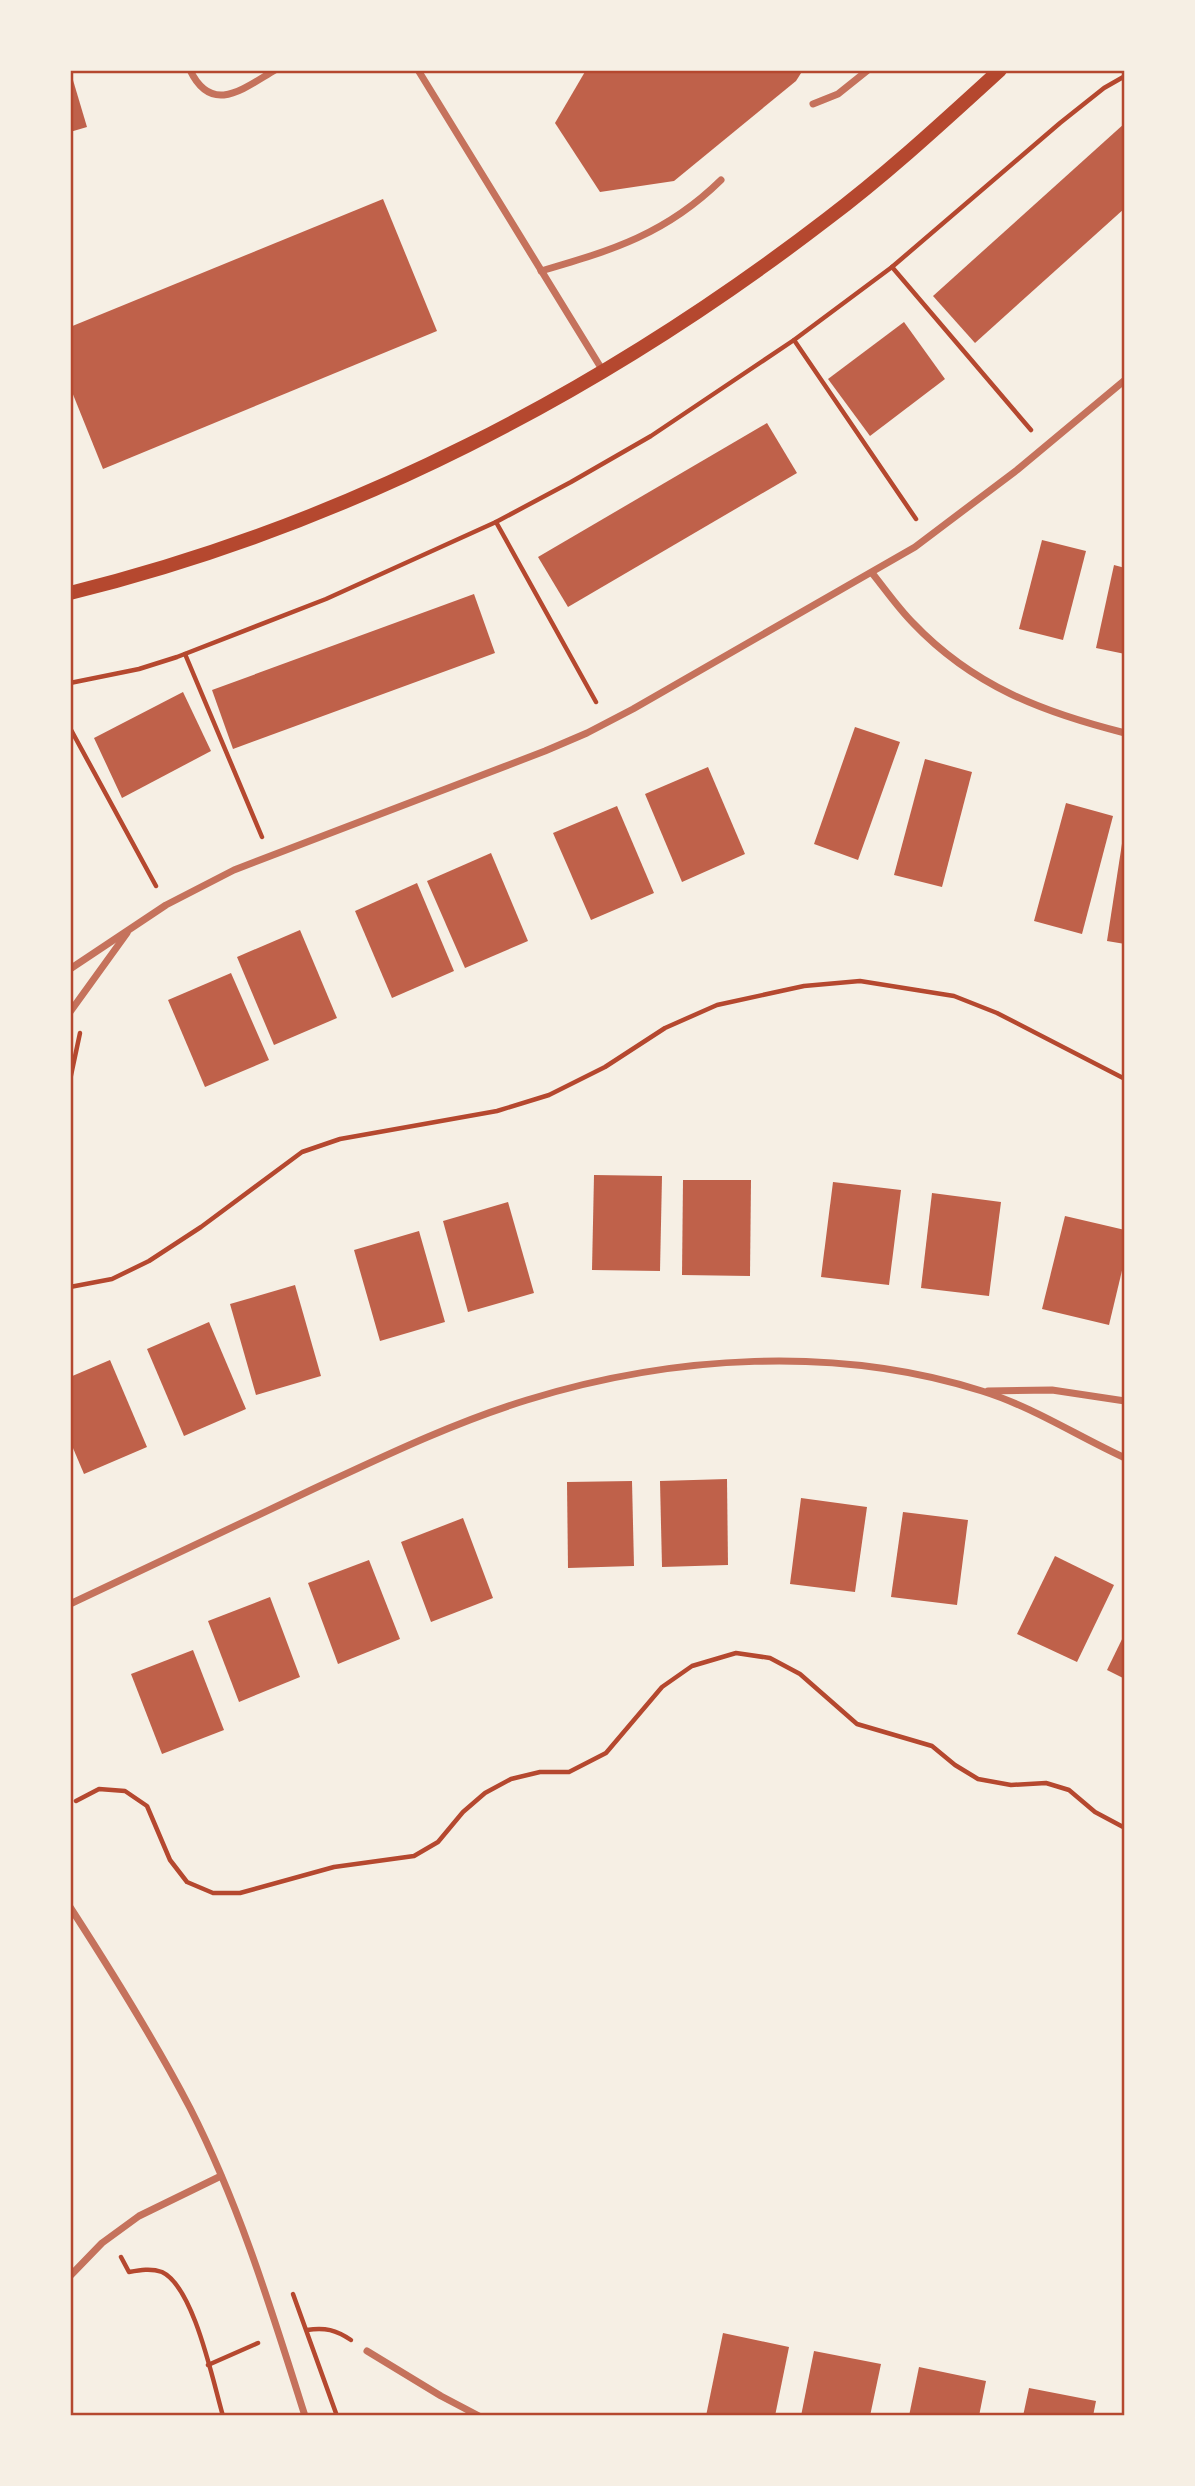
<svg xmlns="http://www.w3.org/2000/svg" width="1195" height="2486" font-family="Arial,sans-serif">
	<style>
		.building { fill: #bf614a }
		.lines { fill: none; stroke-linecap: round; stroke-linejoin: round }
		.path { stroke: #b5482f; stroke-width: 4.5 }
		.minor { stroke: #c5725c; stroke-width: 7 }
		.secondary { stroke: #b5482f; stroke-width: 14 }
		.neatline { fill: none; stroke: #b5482f; stroke-width: 2.5 }
	</style>
	<rect width="100%" height="100%" fill="#f6efe4"/>
	<g class="building">
		<polygon points="70,70 87,127 70,132"/>
		<polygon points="586,70 803,70 796,81 674,181 600,192 555,123"/>
		<polygon points="1125,123 1125,208 975,343 933,296"/>
		<polygon points="383,199 437,331 103,469 70,387 70,327"/>
		<polygon points="904,322 945,379 870,436 828,379"/>
		<polygon points="767,423 797,473 568,607 538,557"/>
		<polygon points="1042,540 1086,551 1063,640 1019,629"/>
		<polygon points="1114,565 1125,568 1125,654 1096,648"/>
		<polygon points="474,594 495,653 233,749 212,690"/>
		<polygon points="183,692 211,751 122,798 94,738"/>
		<polygon points="855,727 900,742 858,860 814,844"/>
		<polygon points="925,759 972,772 942,887 894,875"/>
		<polygon points="708,767 745,854 682,882 645,794"/>
		<polygon points="1066,803 1113,816 1082,934 1034,921"/>
		<polygon points="617,806 654,893 591,920 553,833"/>
		<polygon points="1123,837 1125,837 1125,944 1107,941"/>
		<polygon points="491,853 528,941 465,968 427,881"/>
		<polygon points="417,883 454,971 392,998 355,911"/>
		<polygon points="300,930 337,1018 274,1045 237,957"/>
		<polygon points="231,973 269,1060 205,1087 168,1000"/>
		<polygon points="594,1175 662,1176 660,1271 592,1270"/>
		<polygon points="683,1180 751,1180 750,1276 682,1275"/>
		<polygon points="833,1182 901,1190 889,1285 821,1277"/>
		<polygon points="932,1193 1001,1202 989,1296 921,1288"/>
		<polygon points="508,1202 534,1293 468,1312 443,1221"/>
		<polygon points="1065,1216 1125,1230 1125,1258 1109,1325 1042,1309"/>
		<polygon points="419,1231 445,1322 380,1341 354,1250"/>
		<polygon points="295,1285 321,1376 256,1395 230,1304"/>
		<polygon points="209,1322 246,1409 184,1436 147,1349"/>
		<polygon points="110,1360 147,1447 84,1474 70,1441 70,1377"/>
		<polygon points="727,1479 728,1565 662,1567 660,1481"/>
		<polygon points="632,1481 634,1566 568,1568 567,1482"/>
		<polygon points="801,1498 867,1507 855,1592 790,1584"/>
		<polygon points="903,1512 968,1520 957,1605 891,1597"/>
		<polygon points="463,1518 493,1598 431,1622 401,1542"/>
		<polygon points="1055,1556 1114,1585 1077,1662 1017,1634"/>
		<polygon points="369,1560 400,1639 338,1664 308,1583"/>
		<polygon points="270,1597 300,1677 239,1702 208,1621"/>
		<polygon points="1125,1633 1125,1679 1107,1670"/>
		<polygon points="193,1650 224,1730 162,1754 131,1674"/>
		<polygon points="723,2333 789,2347 775,2416 706,2416"/>
		<polygon points="814,2351 881,2364 870,2416 801,2416"/>
		<polygon points="919,2367 986,2381 979,2416 909,2416"/>
		<polygon points="1029,2388 1096,2401 1093,2416 1023,2416"/>
	</g>
	<g class="lines">
		<g class="path">
			<polyline points="892,267 1031,430"/>
			<polyline points="794,340 916,519"/>
			<polyline points="496,522 596,702"/>
			<polyline points="185,654 262,837"/>
			<polyline points="70,683 139,669 177,657 326,599 496,522 571,482 651,436 794,340 892,267 1060,123 1104,88 1125,76"/>
			<polyline points="70,728 156,886"/>
			<polyline points="70,1080 80,1033"/>
			<polyline points="70,1287 112,1279 149,1261 201,1227 302,1152 340,1139 497,1111 549,1095 605,1067 665,1028 717,1005 804,986 860,981 954,996 997,1013 1125,1079"/>
			<polyline points="76,1801 99,1789 125,1791 147,1806 170,1860 187,1882 213,1893 240,1893 334,1867 414,1856 438,1842 463,1812 485,1793 511,1779 540,1772 569,1772 606,1753 662,1687 692,1666 736,1653 770,1658 800,1674 857,1724 932,1746 955,1765 978,1779 1011,1785 1046,1783 1069,1790 1095,1812 1125,1828"/>
			<path d="M121,2257l8,15c11,-2 22,-4 33,0 32,15 51,110 61,144"/>
			<polyline points="293,2294 337,2416"/>
			<path d="M307,2330c18,-3 29,0 44,10"/>
			<polyline points="208,2365 258,2343"/>
		</g>
		<g class="minor">
			<path d="M190,70c22,46 54,18 85,0"/>
			<polyline points="418,70 603,371"/>
			<polyline points="813,104 838,94 868,70"/>
			<path d="M541,271c72,-21 125,-37 180,-91"/>
			<path d="M872,573c13,16 26,35 41,50 60,63 129,89 212,110"/>
			<polyline points="70,969 166,905 234,870 545,751 587,733 633,709 915,547 1017,470 1125,380"/>
			<polyline points="70,1012 127,933"/>
			<polyline points="988,1391 1052,1390 1125,1401"/>
			<path d="M70,1604c80,-38 160,-75 239,-113 71,-33 143,-68 218,-91 145,-45 310,-55 455,-9 51,16 95,45 143,67"/>
			<path d="M70,1907c42,65 84,132 120,201 50,98 82,204 115,308"/>
			<polyline points="70,2276 102,2243 139,2216 221,2176"/>
			<polyline points="367,2351 441,2396 479,2416"/>
		</g>
		<path class="secondary" d="M70,593c276,-68 532,-201 757,-374 61,-46 117,-98 173,-149"/>
	</g>
	<rect width="1195" height="2486" fill="none" stroke="#f6efe4" stroke-width="144"/>
	<rect x="72" y="72" width="1051" height="2342" class="neatline"/>
</svg>
